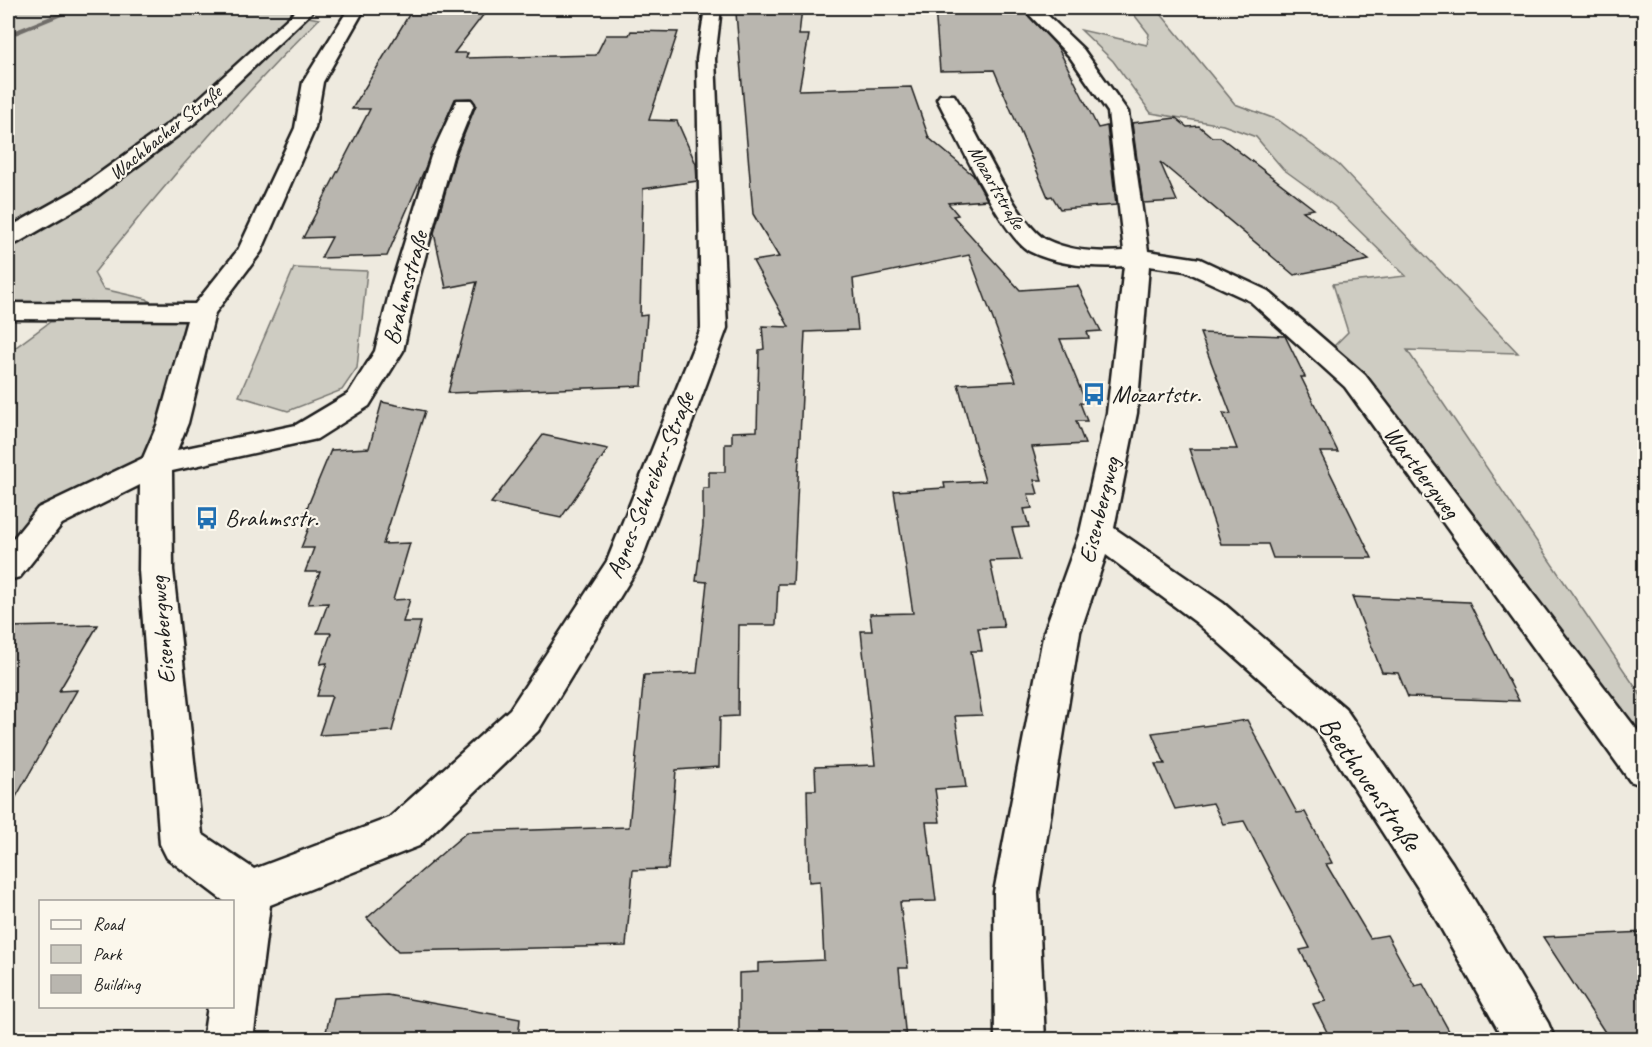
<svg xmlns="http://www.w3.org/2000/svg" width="1652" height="1047" font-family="Caveat,sans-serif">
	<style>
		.green { fill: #ceccc2; stroke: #75746f; stroke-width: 1.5 }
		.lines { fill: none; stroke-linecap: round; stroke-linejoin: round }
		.stream { fill: #6f6d69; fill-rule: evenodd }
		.building { fill: #b9b6af; stroke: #1c1c1c; stroke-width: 1.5 }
		.minor-casing { stroke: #1c1c1c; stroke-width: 5 }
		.minor { fill: #fbf7ec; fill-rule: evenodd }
		.labels { text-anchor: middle; stroke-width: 4.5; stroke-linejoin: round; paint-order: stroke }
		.far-street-label { font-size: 20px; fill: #1c1c1c; stroke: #fbf7ec }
		.street-label { font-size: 24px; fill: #1c1c1c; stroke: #fbf7ec }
		.poi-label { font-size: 24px; fill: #1c1c1c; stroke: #fbf7ec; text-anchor: start }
		.near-street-label { font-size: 28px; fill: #1c1c1c; stroke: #fbf7ec }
	</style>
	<rect width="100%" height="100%" fill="#eeeadf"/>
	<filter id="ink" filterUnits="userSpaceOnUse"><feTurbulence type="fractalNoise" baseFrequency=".0167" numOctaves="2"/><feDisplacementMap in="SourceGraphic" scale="12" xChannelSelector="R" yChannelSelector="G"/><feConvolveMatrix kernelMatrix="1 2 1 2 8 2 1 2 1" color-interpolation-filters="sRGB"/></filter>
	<g filter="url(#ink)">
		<g class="green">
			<path d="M8,8h300l-10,7 21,4c-80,80 -155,165 -225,254l9,16 44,10 13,13h42l-46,152 -106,52 -42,52v-215l42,-31 59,-8 -101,-3v-64l72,-50 -72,31z"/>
			<polygon points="1129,8 1156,8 1235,104 1278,120 1339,165 1518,353 1407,350 1644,700 1644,769 1325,355 1348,332 1333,284 1406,276 1334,206 1283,169 1256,137 1223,125 1151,113 1113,61 1081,30 1147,45 1149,34"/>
			<polygon points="294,268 367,271 357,368 342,390 288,411 239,396"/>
		</g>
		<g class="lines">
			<polygon class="stream" points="71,8 81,8 8,38 8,33"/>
		</g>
		<g class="building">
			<polygon points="757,8 802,8 799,35 809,35 799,90 911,87 929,138 973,175 987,200 948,203 958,215 953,216 1020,290 1078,286 1101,331 1087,332 1089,338 1060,339 1086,403 1080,403 1087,421 1076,421 1085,444 1032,447 1042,480 1034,480 1038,494 1028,494 1032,508 1024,509 1029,527 1012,528 1021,560 990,561 1004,627 978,628 982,651 971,651 982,715 955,716 966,787 935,789 940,822 926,822 936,901 900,902 908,968 899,968 906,1040 739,1040 739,973 758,972 758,963 824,960 820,881 809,882 807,790 816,790 815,767 875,765 861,631 872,631 870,614 913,613 894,491 945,488 944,483 985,481 958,384 1016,381 969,255 853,279 858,330 805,332 793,584 778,584 776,625 739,625 738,716 720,717 719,767 676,770 668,869 633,870 626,946 398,951 367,918 467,832 629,827 644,675 697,673 707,582 696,581 703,525 703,488 709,488 709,472 725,472 725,444 732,444 732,432 757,431 759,350 764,349 762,326 789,327 753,261 779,257 753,214 736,13 756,13"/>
			<polygon points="935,8 1021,8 1057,46 1098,128 1107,126 1116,205 1060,209 1052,196 1048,197 994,70 940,71"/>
			<polygon points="410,13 484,14 454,53 468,53 466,58 596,55 606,35 629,35 631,31 678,32 649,120 677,121 696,164 697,181 643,189 640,316 647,315 642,386 448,393 477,282 446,288 434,233 455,157 476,105 471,98 455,99 387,256 321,258 332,237 303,238 370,109 352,109"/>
			<polygon points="1176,118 1187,127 1199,126 1212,137 1220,137 1314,209 1303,211 1369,260 1294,275 1160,162 1177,201 1143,203 1132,123"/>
			<polygon points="1200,333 1285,336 1305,377 1301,377 1338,452 1320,452 1372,558 1273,558 1268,544 1221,544 1189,449 1237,449 1223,413 1231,414"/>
			<polygon points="382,402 425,411 383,544 410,543 393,600 410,599 403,622 421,622 392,731 319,735 332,696 317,696 327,663 320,664 331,633 317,633 328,603 308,604 320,572 305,572 314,548 301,548 312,520 302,520 331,450 369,448"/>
			<polygon points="543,435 608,449 561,518 491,503"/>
			<polygon points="1352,597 1469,602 1519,701 1408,697 1398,673 1382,672"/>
			<polygon points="98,625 59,691 77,690 8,811 8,627"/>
			<polygon points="1247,720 1297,813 1305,812 1332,863 1326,864 1370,938 1387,935 1415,986 1423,984 1454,1040 1331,1040 1313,1004 1326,1001 1300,950 1310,948 1244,821 1223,824 1213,803 1175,809 1155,764 1165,764 1152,733"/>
			<polygon points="1644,932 1644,1040 1610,1040 1543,937"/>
			<polygon points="387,995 520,1019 518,1040 324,1040 334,998"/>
		</g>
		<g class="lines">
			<g class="minor-casing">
				<g id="minor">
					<polygon points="299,8 316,8 196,122 92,200 17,243 8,245 8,228 76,190 182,114"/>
					<polygon points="349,8 365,8 323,82 315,128 261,252 215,313 188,423 177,450 296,425 348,394 375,351 391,286 431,156 457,100 471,100 474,104 453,156 417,286 403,351 369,406 317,439 172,471 173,570 202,834 254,869 389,818 510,709 607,561 701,328 697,59 705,8 721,8 715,59 727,328 640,564 538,731 419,846 270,905 253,1040 203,1040 208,1006 232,1006 232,902 225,902 167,858 160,844 139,570 140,485 62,524 20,577 8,580 8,545 38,508 143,458 158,423 187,320 8,319 8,303 195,304 238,250 295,128 303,82"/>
					<path d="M1023,8h17l43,41 45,63 20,139 52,8 68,32 97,84 279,364v47l-14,-5 -285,-394 -95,-86 -65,-30 -36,-5 -12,147 -23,115 109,75 122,105 107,155 96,160 7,17h-51l-84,-149 -103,-161 -120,-107 -91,-68 -26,77 -42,260 7,148h-50l-1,-148 50,-260 36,-100 27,-119 17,-147c-30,2 -68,-1 -95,-15 -28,-16 -74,-119 -92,-152l3,-4h14c22,32 63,131 93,145 23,11 52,13 77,11l-16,-139 -38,-55z"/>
				</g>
			</g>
			<use href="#minor" class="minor"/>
		</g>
	</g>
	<defs>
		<g id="bus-bare" transform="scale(1.8)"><path d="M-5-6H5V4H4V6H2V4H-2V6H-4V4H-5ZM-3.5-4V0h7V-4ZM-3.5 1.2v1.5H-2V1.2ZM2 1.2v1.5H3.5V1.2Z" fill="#1f6fb2" stroke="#fbf7ec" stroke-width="2.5" paint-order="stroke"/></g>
	</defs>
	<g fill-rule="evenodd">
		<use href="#bus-bare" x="1094" y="394"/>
		<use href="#bus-bare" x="207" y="518"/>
	</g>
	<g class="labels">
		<g class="far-street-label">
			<text transform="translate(165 132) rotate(-39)" y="7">Wachbacher Straße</text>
			<text transform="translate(997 187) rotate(60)" y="7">Mozartstraße</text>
		</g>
		<g class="street-label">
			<text transform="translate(405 288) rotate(-75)" y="8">Brahmsstraße</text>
			<text transform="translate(1422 472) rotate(53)" y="8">Wartbergweg</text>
			<text transform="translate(650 485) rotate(-68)" y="8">Agnes-Schreiber-Straße</text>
			<text transform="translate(1099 510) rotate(-76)" y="8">Eisenbergweg</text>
			<text transform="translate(162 630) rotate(-95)" y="8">Eisenbergweg</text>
		</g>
		<g class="poi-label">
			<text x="1112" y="402">Mozartstr.</text>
			<text x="225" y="526">Brahmsstr.</text>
		</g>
		<g class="near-street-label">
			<text transform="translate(1371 783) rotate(55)" y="10">Beethovenstraße</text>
		</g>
	</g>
	<rect width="1652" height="1047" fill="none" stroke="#fbf7ec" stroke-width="30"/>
	<rect x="15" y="15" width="1622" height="1017" fill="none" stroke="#1c1c1c" stroke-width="2" filter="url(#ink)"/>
	<rect x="39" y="900" width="195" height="108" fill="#fbf7ec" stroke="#a29f99" stroke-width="1.5"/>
	<rect x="51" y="920" width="30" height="9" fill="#fbf7ec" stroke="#a29f99" stroke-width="1.5"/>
	<text x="93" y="930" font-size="18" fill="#1c1c1c">Road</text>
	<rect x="51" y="945" width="30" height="18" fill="#ceccc2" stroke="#a29f99" stroke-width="1.5"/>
	<text x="93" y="960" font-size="18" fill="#1c1c1c">Park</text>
	<rect x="51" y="975" width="30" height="18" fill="#b9b6af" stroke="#a29f99" stroke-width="1.5"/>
	<text x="93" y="990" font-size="18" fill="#1c1c1c">Building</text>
</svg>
